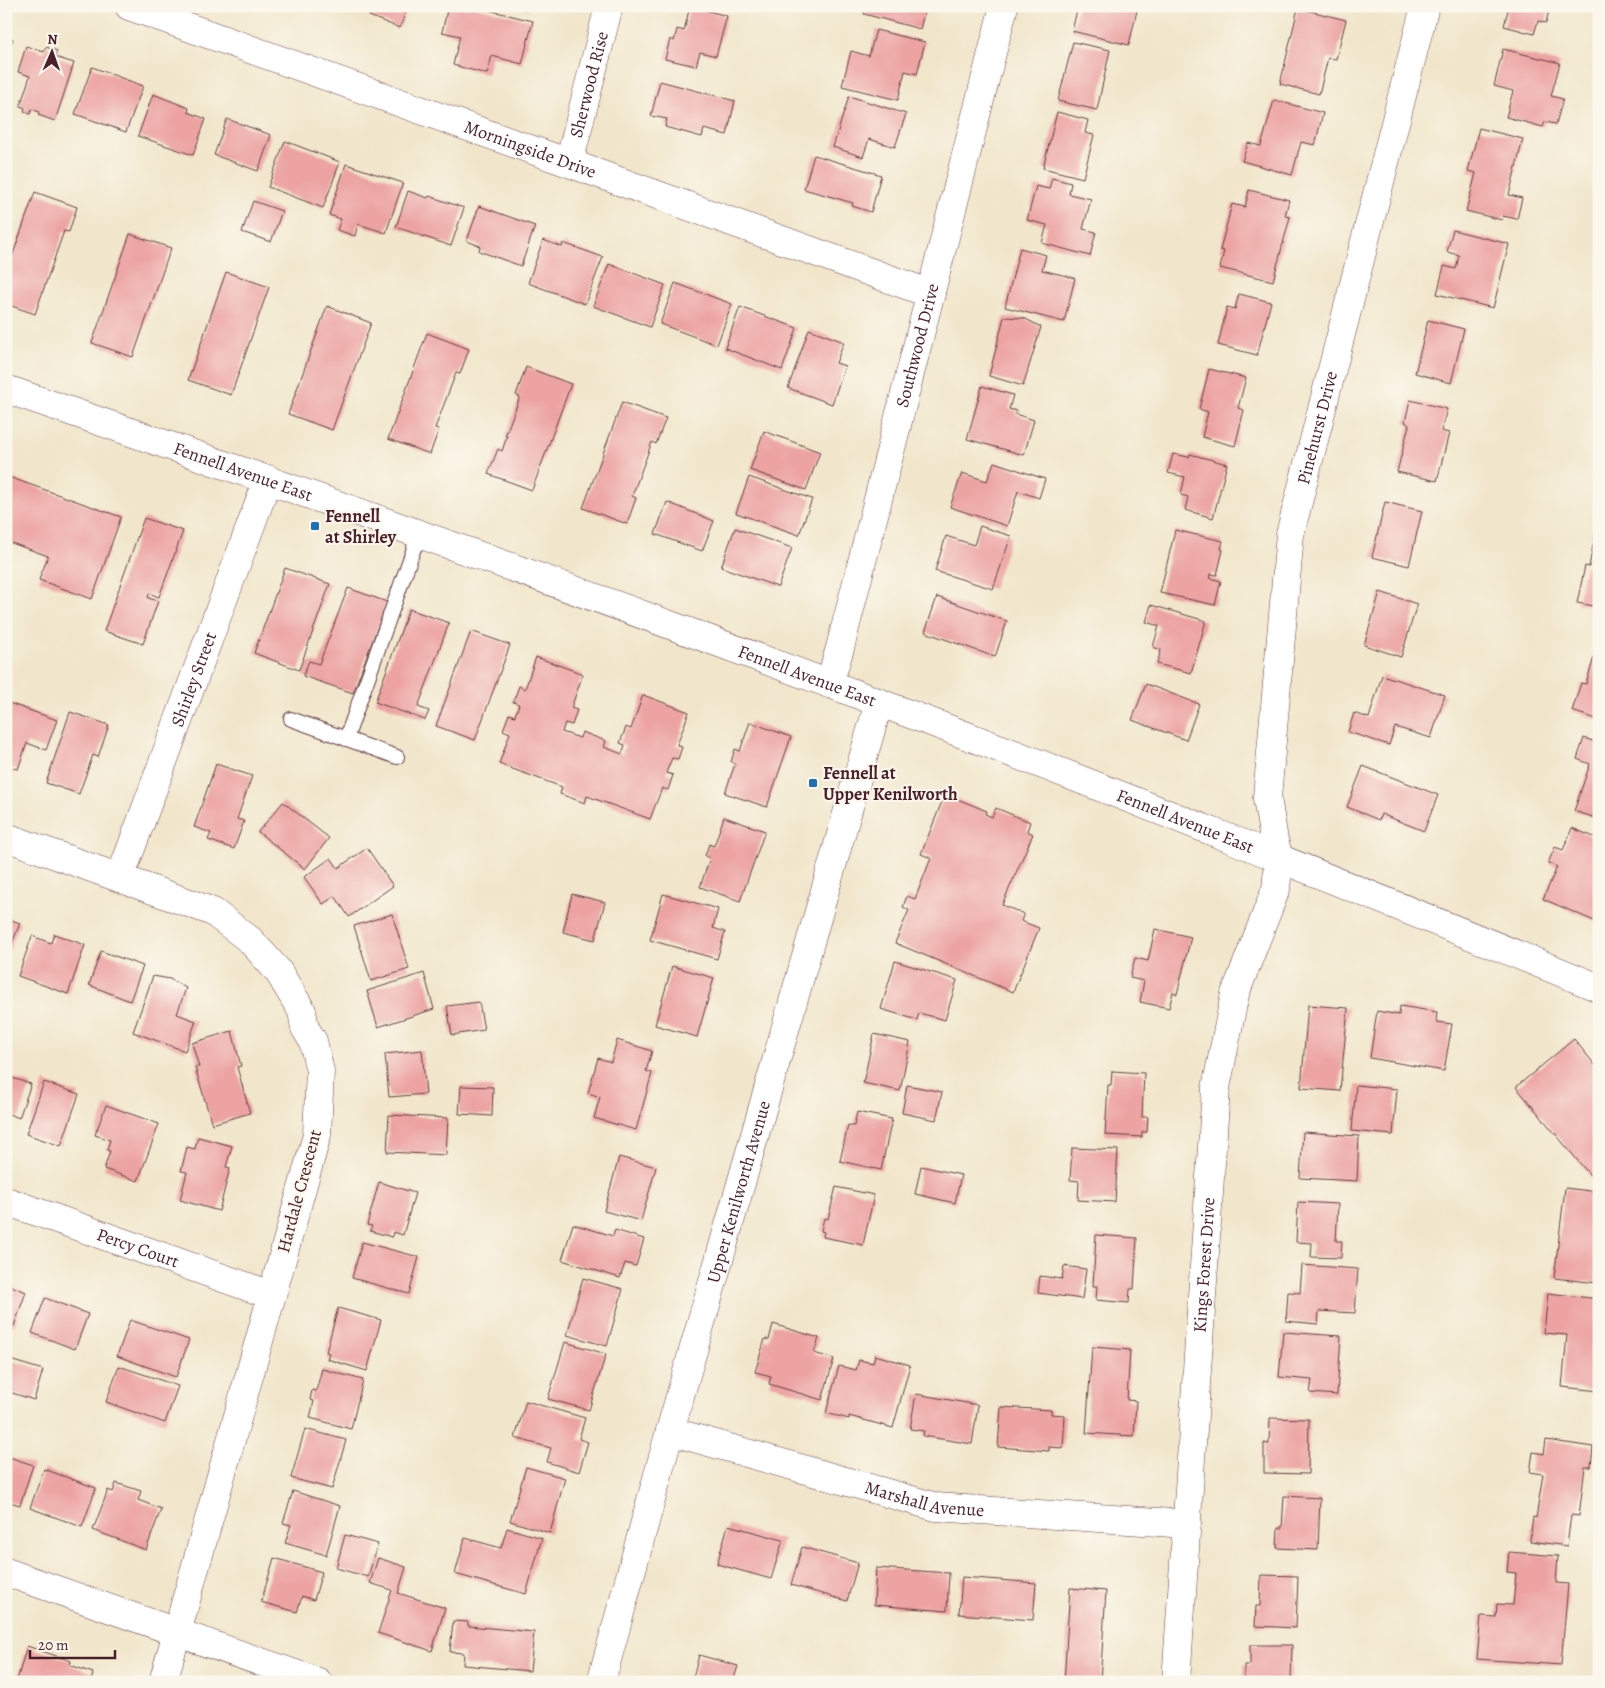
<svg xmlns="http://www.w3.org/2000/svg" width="1605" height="1688" font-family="Alegreya,serif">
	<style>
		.building { fill: #eca3a2 }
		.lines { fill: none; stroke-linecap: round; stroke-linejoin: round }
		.service-casing { stroke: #633d43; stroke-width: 16 }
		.minor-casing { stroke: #633d43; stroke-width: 29 }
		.tertiary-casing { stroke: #633d43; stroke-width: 29 }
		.secondary-casing { stroke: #633d43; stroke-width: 29 }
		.service { stroke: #fff; stroke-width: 14 }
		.minor { stroke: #fff; stroke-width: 28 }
		.tertiary { stroke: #fff; stroke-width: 28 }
		.secondary { stroke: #fff; stroke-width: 28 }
		.poi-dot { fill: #1f6fb2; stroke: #fbf7ec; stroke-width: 2 }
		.labels { text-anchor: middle; stroke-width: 4; stroke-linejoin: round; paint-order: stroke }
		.street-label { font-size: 18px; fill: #4a1f2b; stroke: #fbf7ec }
		.poi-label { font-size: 18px; font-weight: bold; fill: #4a1f2b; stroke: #fbf7ec; text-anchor: start }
	</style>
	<rect width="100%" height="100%" fill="#fbf7ec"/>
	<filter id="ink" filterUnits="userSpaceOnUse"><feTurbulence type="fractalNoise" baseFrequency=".02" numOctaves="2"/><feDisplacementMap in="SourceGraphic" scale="10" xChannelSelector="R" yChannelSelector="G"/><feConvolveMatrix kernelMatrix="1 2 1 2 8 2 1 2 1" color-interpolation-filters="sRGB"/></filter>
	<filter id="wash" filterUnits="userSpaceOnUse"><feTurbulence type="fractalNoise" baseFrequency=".0096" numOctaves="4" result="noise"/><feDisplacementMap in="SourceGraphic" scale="20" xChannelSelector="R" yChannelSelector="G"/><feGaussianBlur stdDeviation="1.12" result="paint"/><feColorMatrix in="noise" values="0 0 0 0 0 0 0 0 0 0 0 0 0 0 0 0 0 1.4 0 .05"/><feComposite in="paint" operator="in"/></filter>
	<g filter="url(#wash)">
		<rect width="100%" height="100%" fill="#f1e6cb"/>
		<g id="blocks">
			<g class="building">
				<polygon points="363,6 408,6 400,28 369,16 372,10"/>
				<polygon points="448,6 468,8 468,6 472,6 533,21 522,64 492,56 487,74 453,65 460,36 442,32"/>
				<polygon points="518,6 530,6 529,10"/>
				<polygon points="690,6 727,16 716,56 700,52 696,66 665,59 670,39 674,41 677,29 684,31"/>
				<polygon points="866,6 926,6 920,29 864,14"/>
				<polygon points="1078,6 1138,6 1129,45 1072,31"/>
				<polygon points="1509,6 1550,6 1546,23 1538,21 1534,34 1504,26"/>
				<polygon points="1298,8 1346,20 1336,59 1328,58 1319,94 1280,84"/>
				<polygon points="876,30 925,42 917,74 905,71 898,100 842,86 851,51 869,56"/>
				<polygon points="6,36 13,39 6,56"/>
				<polygon points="1073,42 1110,50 1097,110 1058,101"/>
				<polygon points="26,46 44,52 46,47 57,51 55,57 74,63 55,121 38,115 39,112 32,109 30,114 24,111 25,108 20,106 30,76 18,72"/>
				<polygon points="1503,49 1560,63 1551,96 1563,99 1556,124 1545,122 1543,127 1506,117 1513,91 1494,86"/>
				<polygon points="92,67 143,86 126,132 75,114"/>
				<polygon points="660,81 735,101 727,135 704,129 702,137 665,127 667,119 651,116"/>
				<polygon points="153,94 189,108 188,112 206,119 193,155 138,136"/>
				<polygon points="849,96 906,114 895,147 869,139 863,157 833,147"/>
				<polygon points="1274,100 1323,113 1315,145 1301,142 1292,175 1242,161 1248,143 1261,146"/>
				<polygon points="1057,112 1088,120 1085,133 1094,135 1083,178 1043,168"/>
				<polygon points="227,119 271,135 258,171 214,155"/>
				<polygon points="1479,128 1523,139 1509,195 1522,198 1517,219 1503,216 1502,220 1466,211 1476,173 1468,171"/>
				<polygon points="285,141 340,162 323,208 268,187"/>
				<polygon points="814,155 881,175 871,212 852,206 853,203 804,189"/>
				<polygon points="346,164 403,183 386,233 358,224 355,236 337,230 341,219 329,215"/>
				<polygon points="1052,178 1071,183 1069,194 1091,199 1083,229 1096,232 1090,256 1042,243 1047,225 1027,220 1036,186 1049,189"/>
				<polygon points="1249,190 1289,200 1285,216 1290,217 1273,281 1220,268 1224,251 1220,250 1232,204 1245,207"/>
				<polygon points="408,191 428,198 429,196 464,208 451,246 396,227"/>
				<polygon points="35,192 77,207 69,232 64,231 35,314 6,304 6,274"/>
				<polygon points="253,201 282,211 271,242 242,232"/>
				<polygon points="479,206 535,226 521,266 479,251 480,246 467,241"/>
				<polygon points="1453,230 1509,244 1493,308 1437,294 1444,266 1456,269 1459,255 1447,252"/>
				<polygon points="130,234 171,248 133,357 92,343"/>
				<polygon points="543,240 562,247 563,243 603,257 585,304 528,283"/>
				<polygon points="1020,248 1046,255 1042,270 1075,278 1064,322 1005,307"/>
				<polygon points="609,264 665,285 650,327 593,306"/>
				<polygon points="226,272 269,287 231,395 188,380"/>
				<polygon points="675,283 732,304 717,345 660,324"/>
				<polygon points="1239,294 1271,302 1257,355 1218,345 1227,307 1235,309"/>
				<polygon points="327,306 371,323 332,430 288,414"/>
				<polygon points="740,307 797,328 782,370 725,348"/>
				<polygon points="1004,317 1024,318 1041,327 1023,386 989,376"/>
				<polygon points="1428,320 1464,329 1451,383 1415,373"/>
				<polygon points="809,329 844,342 836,363 845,366 832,404 788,388"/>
				<polygon points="427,333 469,349 460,374 456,373 435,428 439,429 430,454 388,439"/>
				<polygon points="526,367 571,384 532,490 488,474 498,449 502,451 507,436 505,436 520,397 516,395"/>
				<polygon points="1209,369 1246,378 1238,408 1244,410 1235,446 1202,437 1208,412 1199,409"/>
				<polygon points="982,386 1013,395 1009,409 1017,411 1015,414 1034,420 1024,455 967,439"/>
				<polygon points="1410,400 1447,409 1441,431 1449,433 1437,481 1397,472 1409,425 1405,422"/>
				<polygon points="622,402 666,418 656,444 652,442 632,496 636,498 627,524 583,508"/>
				<polygon points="764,431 820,452 806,490 750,470"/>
				<polygon points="1173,454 1189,457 1190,454 1227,464 1213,518 1185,510 1188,497 1181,495 1185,477 1168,473"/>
				<polygon points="994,462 1045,479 1039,498 1018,491 1007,526 950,507 962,473 987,481"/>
				<polygon points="6,476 121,517 92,599 39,580 48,556 6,541"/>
				<polygon points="749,477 812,499 799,535 736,513"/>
				<polygon points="667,502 714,521 702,551 655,534"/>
				<polygon points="1385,502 1422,511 1409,566 1372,557"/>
				<polygon points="144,518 183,531 159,597 149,593 148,598 158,601 143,644 104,631"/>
				<polygon points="980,526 1011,536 993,589 935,571 946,536 974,545"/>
				<polygon points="735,528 792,548 778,587 721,567"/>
				<polygon points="1175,530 1223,541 1221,549 1223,550 1217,575 1211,574 1210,578 1221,581 1215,605 1160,593"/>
				<polygon points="1596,530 1599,530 1599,607 1577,603 1585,566 1589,567"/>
				<polygon points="285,568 330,584 299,670 254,653"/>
				<polygon points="348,588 387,602 353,693 303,676 309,661 319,664"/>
				<polygon points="1380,592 1417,604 1401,657 1364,645"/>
				<polygon points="937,597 1007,621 995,657 925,632"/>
				<polygon points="1151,605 1206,621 1191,673 1157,664 1161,650 1153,647 1159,626 1146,622"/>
				<polygon points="409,609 449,623 418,707 429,711 425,720 375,702"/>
				<polygon points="471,631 510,645 475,740 436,726"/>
				<polygon points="1598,644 1599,644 1599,720 1572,711 1581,683 1586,684"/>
				<polygon points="536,657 583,674 571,708 577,710 572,725 565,723 562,732 580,738 582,732 606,741 604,747 622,754 625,745 620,743 626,727 631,729 643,695 689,712 677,745 682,747 678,759 672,758 666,773 673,775 668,790 662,788 650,819 587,796 585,803 560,794 562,787 499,764 510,733 503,730 509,714 515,716 519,704 513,702 519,686 525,689"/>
				<polygon points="1382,675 1445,695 1431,738 1395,727 1389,745 1348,732 1354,713 1369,718"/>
				<polygon points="1146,684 1199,704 1186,740 1132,720"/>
				<polygon points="6,702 57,720 46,750 27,743 18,769 6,767"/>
				<polygon points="70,712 109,725 98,757 93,755 79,794 46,783"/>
				<polygon points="750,722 791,737 767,807 725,793 735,764 731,762 735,749 740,751"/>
				<polygon points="1584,738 1599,743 1599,819 1574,811 1590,764 1577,759"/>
				<polygon points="216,764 252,776 237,819 244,821 234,849 208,840 211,833 194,827"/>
				<polygon points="1363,766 1438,795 1424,831 1381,814 1379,820 1347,807"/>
				<polygon points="945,794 987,811 985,814 992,817 996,808 1030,822 1027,831 1033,834 1002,905 1024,914 1021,921 1039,928 1013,992 895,943 909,910 903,907 907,896 915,899 931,858 921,854"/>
				<polygon points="283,802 329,838 305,869 258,832"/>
				<polygon points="724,817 765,831 740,901 700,887 710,858 705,856 709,844 714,846"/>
				<polygon points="1572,828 1599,839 1599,923 1543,899 1557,867 1548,863 1555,847 1563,850"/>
				<polygon points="367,848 393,886 349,917 335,896 323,904 304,877 331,858 338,868"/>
				<polygon points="572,894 605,902 595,940 563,932"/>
				<polygon points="663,894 718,909 713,928 725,932 717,959 650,940"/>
				<polygon points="392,914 409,969 371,981 354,926"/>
				<polygon points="6,918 20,923 6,959"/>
				<polygon points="1155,929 1191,937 1177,994 1173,992 1169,1008 1140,1002 1144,981 1130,978 1135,958 1148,961"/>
				<polygon points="54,934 85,945 68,994 18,976 32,936 51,943"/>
				<polygon points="101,951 143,966 130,1001 89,985"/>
				<polygon points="895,961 957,980 945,1020 919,1013 917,1020 881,1009"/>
				<polygon points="672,966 714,978 697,1037 655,1025"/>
				<polygon points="424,973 434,1009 378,1027 367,991"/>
				<polygon points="153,976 170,979 186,988 177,1014 196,1021 185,1051 133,1032"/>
				<polygon points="479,1002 484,1030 452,1035 447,1006"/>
				<polygon points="1308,1005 1348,1008 1340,1091 1301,1088"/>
				<polygon points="1400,1006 1437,1012 1436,1022 1452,1024 1444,1071 1370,1058 1377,1011 1399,1015"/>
				<polygon points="232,1031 241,1066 237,1067 250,1113 212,1124 195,1067 199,1067 192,1043"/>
				<polygon points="874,1034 910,1042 900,1091 863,1083"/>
				<polygon points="1574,1039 1599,1070 1599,1186 1516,1087"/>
				<polygon points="617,1040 652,1051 646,1071 652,1073 636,1130 594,1118 600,1097 588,1093 598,1058 611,1062"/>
				<polygon points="422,1050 426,1094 389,1097 385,1054"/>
				<polygon points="1112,1071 1144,1073 1142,1117 1148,1117 1147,1132 1142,1132 1142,1137 1105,1135 1108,1085 1111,1085"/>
				<polygon points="6,1076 31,1084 19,1118 6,1113"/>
				<polygon points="44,1082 79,1094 61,1146 26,1134"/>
				<polygon points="907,1085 942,1092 936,1120 902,1113"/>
				<polygon points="1356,1085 1397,1089 1393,1135 1352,1131"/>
				<polygon points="461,1086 493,1087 492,1116 459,1114"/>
				<polygon points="106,1105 159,1124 138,1181 104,1169 110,1151 107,1150 110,1140 95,1135"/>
				<polygon points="857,1112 892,1119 881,1170 840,1161 848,1125 854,1126"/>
				<polygon points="389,1115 448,1118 446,1155 387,1152"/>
				<polygon points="1303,1132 1359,1136 1357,1181 1300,1178"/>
				<polygon points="198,1137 232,1146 226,1167 230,1168 219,1211 180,1200 187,1172 181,1171 187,1147 195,1149"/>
				<polygon points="1072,1148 1118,1150 1115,1202 1078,1200 1079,1181 1070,1180"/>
				<polygon points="619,1157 656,1167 641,1221 604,1211"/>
				<polygon points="921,1166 961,1175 955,1203 915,1194"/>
				<polygon points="379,1182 415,1193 403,1235 393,1232 392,1237 370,1231 372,1226 367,1225"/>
				<polygon points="836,1187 874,1195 863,1245 823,1237 824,1232 821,1231 824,1218 828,1219"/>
				<polygon points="1565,1188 1599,1192 1597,1283 1554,1278"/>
				<polygon points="1298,1202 1338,1204 1336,1241 1342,1241 1341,1258 1311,1257 1312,1243 1296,1242"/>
				<polygon points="573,1224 613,1236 615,1230 644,1239 636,1266 625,1263 620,1278 562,1260"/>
				<polygon points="1096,1235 1137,1238 1134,1289 1130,1289 1129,1303 1096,1300 1097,1286 1093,1286"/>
				<polygon points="362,1242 419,1257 409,1294 352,1278"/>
				<polygon points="1302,1265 1358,1269 1355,1313 1319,1311 1318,1324 1286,1321 1288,1292 1300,1293"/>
				<polygon points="1064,1266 1086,1269 1082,1299 1038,1293 1040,1276 1062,1279"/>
				<polygon points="583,1278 623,1289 607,1346 567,1335"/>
				<polygon points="6,1284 26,1292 14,1326 6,1323"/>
				<polygon points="1548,1293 1599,1299 1599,1391 1562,1387 1567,1335 1544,1333"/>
				<polygon points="45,1298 88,1314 75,1349 32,1333"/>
				<polygon points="338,1308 381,1320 367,1371 327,1359 329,1353 326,1352"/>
				<polygon points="130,1320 189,1340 176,1377 117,1356"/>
				<polygon points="773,1324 819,1338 814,1353 834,1359 822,1400 769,1384 771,1376 755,1372 765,1339 769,1340"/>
				<polygon points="1283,1332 1341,1336 1337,1395 1310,1393 1312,1380 1279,1377"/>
				<polygon points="565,1342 606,1354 589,1410 548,1399"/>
				<polygon points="1092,1347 1130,1350 1127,1400 1136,1401 1134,1436 1086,1433"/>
				<polygon points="875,1355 910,1365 893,1428 849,1416 849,1419 826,1413 839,1366 856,1370 859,1360 873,1363"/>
				<polygon points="10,1360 43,1370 34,1400 6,1391 6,1374"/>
				<polygon points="119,1366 178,1386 165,1423 106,1402"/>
				<polygon points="322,1369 363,1380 351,1429 310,1418 314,1401 310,1400 312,1390 316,1391"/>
				<polygon points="916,1394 978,1405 972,1444 923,1436 924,1431 910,1429"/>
				<polygon points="526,1401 585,1418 579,1439 588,1442 579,1472 547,1462 551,1448 515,1438"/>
				<polygon points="1001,1407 1051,1410 1051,1414 1065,1415 1063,1448 1049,1447 1049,1451 998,1447"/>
				<polygon points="1270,1418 1309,1419 1308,1474 1264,1473 1264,1443 1269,1444"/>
				<polygon points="305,1429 346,1440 332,1489 291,1478"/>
				<polygon points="1546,1440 1593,1447 1591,1467 1585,1467 1579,1516 1571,1515 1567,1546 1530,1541 1533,1517 1536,1518 1543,1474 1530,1472 1533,1452 1544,1454"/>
				<polygon points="6,1456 33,1465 20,1505 6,1501"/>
				<polygon points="526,1467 565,1478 550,1533 510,1521"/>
				<polygon points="44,1469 96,1488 82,1527 30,1508"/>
				<polygon points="116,1483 141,1491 138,1500 161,1509 146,1550 93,1530 108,1490 113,1492"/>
				<polygon points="293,1491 340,1506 326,1555 285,1543 291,1525 283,1523"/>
				<polygon points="1284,1496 1320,1498 1318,1550 1277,1548 1278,1528 1282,1528"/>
				<polygon points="728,1525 783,1540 771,1579 717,1564"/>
				<polygon points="507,1528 542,1538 526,1594 455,1574 465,1538 501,1548"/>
				<polygon points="345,1535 378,1544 368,1577 336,1568"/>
				<polygon points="802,1547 858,1563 847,1601 791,1585"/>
				<polygon points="1509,1552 1558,1556 1556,1583 1568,1584 1561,1665 1477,1659 1481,1616 1496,1617 1497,1604 1513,1605 1516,1573 1507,1572"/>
				<polygon points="274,1558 322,1572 314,1600 302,1596 297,1612 261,1602"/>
				<polygon points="378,1558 406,1567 398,1593 445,1608 432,1651 378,1633 392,1590 370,1583"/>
				<polygon points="876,1568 949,1573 947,1611 874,1605"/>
				<polygon points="1261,1575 1298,1576 1296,1628 1255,1626 1256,1606 1260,1606"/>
				<polygon points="962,1577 1036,1583 1033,1620 959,1614"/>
				<polygon points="1070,1588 1106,1591 1100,1682 1064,1682"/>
				<polygon points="453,1621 468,1622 468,1626 534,1632 530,1671 463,1665 464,1653 450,1652"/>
				<polygon points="1250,1645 1292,1645 1291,1682 1244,1680 1244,1665 1250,1665"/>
				<polygon points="27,1646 71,1661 70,1665 93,1673 91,1682 21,1682 17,1680"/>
				<polygon points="699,1655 738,1666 733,1682 692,1682"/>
			</g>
		</g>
	</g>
	<g filter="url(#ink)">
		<use href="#blocks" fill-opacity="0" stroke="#633d43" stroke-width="1"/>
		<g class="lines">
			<g class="service-casing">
				<g id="service">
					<polyline points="291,719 397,757"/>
					<polyline points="346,739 419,534"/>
				</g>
			</g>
			<g class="minor-casing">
				<g id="minor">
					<path id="s1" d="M129,6l440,157 362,131"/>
					<path id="s2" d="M569,163l40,-157"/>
					<path id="s3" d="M829,684l11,-36 164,-642"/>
					<polyline points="6,837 200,907 213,912 250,940 278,971 302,1011 305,1028 313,1041 320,1071 317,1135 163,1682"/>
					<path id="s4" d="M120,878l148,-399"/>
					<path id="s5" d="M6,1201l265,94"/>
					<path id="s6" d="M670,1431l266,76 251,17"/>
					<polyline points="6,1572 318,1682"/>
					<path id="s7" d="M1176,1682l40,-594 19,-94 41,-105 3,-31 -5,-18 -7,-42 23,-264 135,-528"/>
				</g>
			</g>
			<g class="tertiary-casing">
				<g id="tertiary">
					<path id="s8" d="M601,1682l69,-251 209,-729"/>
				</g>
			</g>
			<g class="secondary-casing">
				<g id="secondary">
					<path id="s9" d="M6,389c291,100 581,204 869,312 243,91 484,189 724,287"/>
				</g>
			</g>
			<use href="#service" class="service"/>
			<use href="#minor" class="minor"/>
			<use href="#tertiary" class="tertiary"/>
			<use href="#secondary" class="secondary"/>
		</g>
	</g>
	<g class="poi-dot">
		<rect x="310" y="521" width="10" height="10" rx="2.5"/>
		<rect x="808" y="778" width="10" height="10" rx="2.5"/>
	</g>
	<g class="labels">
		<g class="street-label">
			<text dy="6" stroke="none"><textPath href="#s2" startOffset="81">Sherwood Rise</textPath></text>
			<text dy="6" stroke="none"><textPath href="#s1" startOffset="426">Morningside Drive</textPath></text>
			<text dy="6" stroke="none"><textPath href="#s3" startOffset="350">Southwood Drive</textPath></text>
			<text dy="6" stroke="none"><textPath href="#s7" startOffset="1271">Pinehurst Drive</textPath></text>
			<text dy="6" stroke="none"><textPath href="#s9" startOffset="251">Fennell Avenue East</textPath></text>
			<text dy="6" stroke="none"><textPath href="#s9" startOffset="851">Fennell Avenue East</textPath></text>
			<text dy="6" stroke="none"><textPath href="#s4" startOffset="212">Shirley Street</textPath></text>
			<text dy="6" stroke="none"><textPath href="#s9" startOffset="1256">Fennell Avenue East</textPath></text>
			<text transform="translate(299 1191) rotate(-75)" y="6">Hardale Crescent</text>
			<text dy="6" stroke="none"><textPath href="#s8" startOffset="509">Upper Kenilworth Avenue</textPath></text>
			<text dy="6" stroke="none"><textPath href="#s5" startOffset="140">Percy Court</textPath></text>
			<text dy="6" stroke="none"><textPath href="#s7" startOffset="418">Kings Forest Drive</textPath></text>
			<text dy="6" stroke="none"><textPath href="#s6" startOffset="264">Marshall Avenue</textPath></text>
		</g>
		<g class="poi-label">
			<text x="325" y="522">Fennell<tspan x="325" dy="21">at Shirley</tspan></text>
			<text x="823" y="779">Fennell at<tspan x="823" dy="21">Upper Kenilworth</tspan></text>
		</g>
	</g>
	<rect width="1605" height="1688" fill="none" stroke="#fbf7ec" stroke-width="25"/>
	<g transform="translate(52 52) rotate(2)" stroke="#fbf7ec" stroke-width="4" paint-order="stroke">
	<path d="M0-4L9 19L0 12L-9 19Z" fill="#4a1f2b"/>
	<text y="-8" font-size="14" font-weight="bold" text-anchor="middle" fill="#4a1f2b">N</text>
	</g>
	<path d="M30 1650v8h85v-8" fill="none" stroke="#4a1f2b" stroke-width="2.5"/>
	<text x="38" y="1650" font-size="15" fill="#4a1f2b" stroke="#fbf7ec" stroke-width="4" paint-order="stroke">20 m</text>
</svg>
